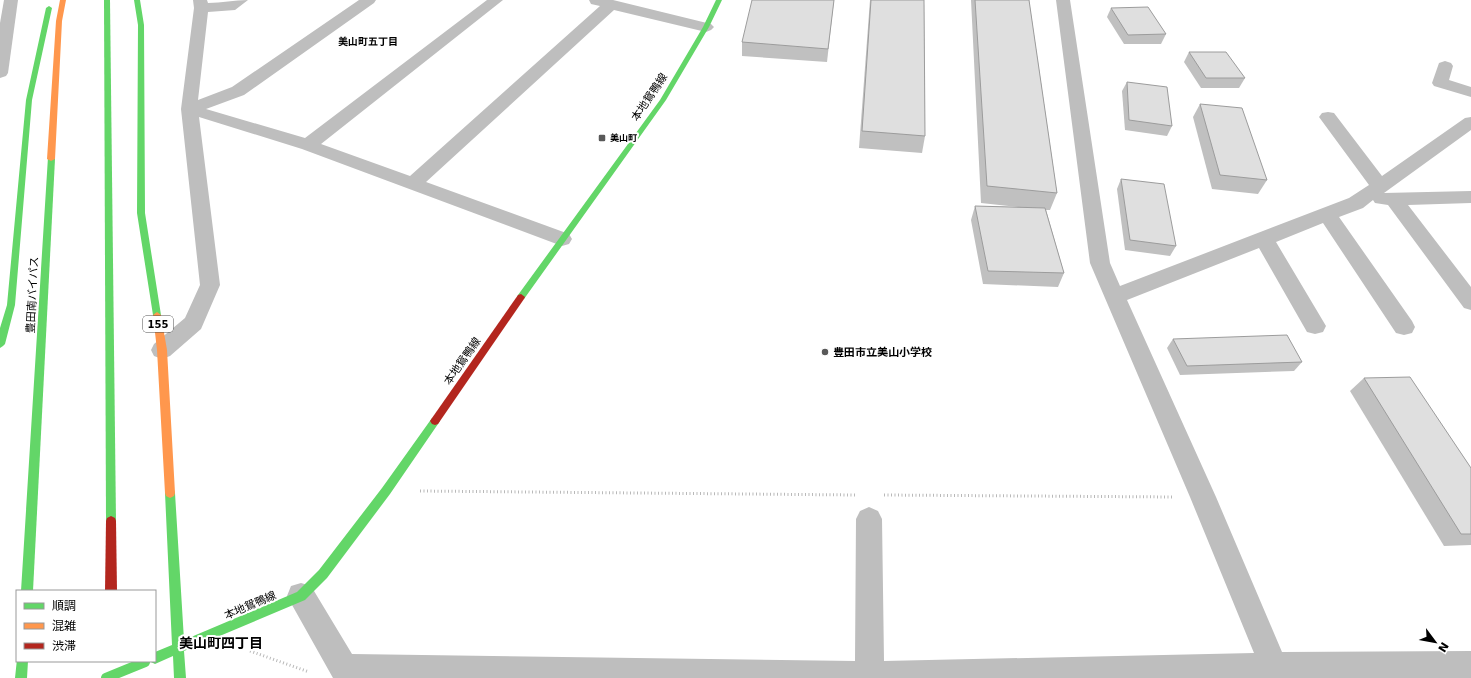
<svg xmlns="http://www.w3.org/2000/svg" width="1471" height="678" font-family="'DejaVu Sans','Noto Sans JP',sans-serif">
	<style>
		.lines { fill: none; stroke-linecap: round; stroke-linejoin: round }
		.path { stroke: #b9b9b9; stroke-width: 3; stroke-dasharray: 1 2.5; stroke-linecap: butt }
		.street { fill: #bebebe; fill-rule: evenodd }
		.fast { fill: #63d668; fill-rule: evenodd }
		.slow { fill: #ff974d; fill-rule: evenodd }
		.jam { fill: #b3261e; fill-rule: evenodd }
		.fast-bridge { stroke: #63d668; stroke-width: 10 }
		.wall { fill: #c0c0c0 }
		.building { fill: #dfdfdf; stroke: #9c9c9c }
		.poi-dot { fill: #595959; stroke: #fff; stroke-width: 1.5 }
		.labels { text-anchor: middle; stroke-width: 4; stroke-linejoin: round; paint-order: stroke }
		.far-poi-label { font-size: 9px; font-weight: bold; fill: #000; stroke: #fff; text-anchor: start }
		.far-neighbourhood-label { font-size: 10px; font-weight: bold; fill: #000; stroke: #fff }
		.shield { fill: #fff; stroke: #4c4c4c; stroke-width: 1 }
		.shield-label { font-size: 10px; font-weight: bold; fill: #000 }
		.street-label { font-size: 11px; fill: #000; stroke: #fff }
		.poi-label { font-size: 11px; font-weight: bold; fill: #000; stroke: #fff; text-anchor: start }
		.near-neighbourhood-label { font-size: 14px; font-weight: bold; fill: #000; stroke: #fff }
	</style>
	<rect width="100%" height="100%" fill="#fff"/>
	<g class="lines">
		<g class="path">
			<polyline points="420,491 855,495"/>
			<polyline points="884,495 1173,497"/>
			<polyline points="250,651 309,672"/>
		</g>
		<g class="street">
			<polygon points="4,0 18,0 8,73 6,76 0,78 0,23"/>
			<path d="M193,0h14l1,3c14,0 26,-3 40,-3l-13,10 -27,2 -10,88 34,-13 127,-87h17l-2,3 -130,92 -38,14 99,29 182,-138h16l-182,144 89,32 190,-170 -9,-2 -2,-4h24l98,24 3,3 -3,3 -5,2 -92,-22 -188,172 143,52 3,5 -3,5 -7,2 -260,-97 -103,-32 21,168 -19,44 -31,27 -8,3 -8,-3 -3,-6 3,-6 31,-26 15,-33 -19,-176 13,-101z"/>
			<polygon points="1056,0 1070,0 1110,263 1120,286 1349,198 1369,185 1319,117 1322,113 1328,112 1334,113 1382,176 1465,118 1471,117 1471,130 1384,193 1471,191 1471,203 1408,205 1471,287 1471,310 1464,308 1388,205 1375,203 1373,200 1363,208 1339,217 1412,321 1415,327 1412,333 1404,335 1396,333 1323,223 1276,242 1326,326 1323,332 1315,334 1307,332 1259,248 1127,300 1216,497 1282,652 1471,651 1471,678 333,678 287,596 291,586 301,583 311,586 352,654 855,661 856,519 860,511 869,507 878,511 882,519 884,661 1254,653 1190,497 1090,263"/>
			<polygon points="1445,61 1451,63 1453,66 1449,80 1471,87 1471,97 1434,86 1432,83 1439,63"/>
		</g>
		<g class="fast">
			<polygon points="104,0 110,0 116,521 115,524 111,526 107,524 106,521"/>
			<polygon points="134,0 140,0 144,25 145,213 161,315 157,318 153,315 137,213 138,25"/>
			<polygon points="716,0 722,0 709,27 666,100 524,299 518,299 517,297 518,295 660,100 703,27"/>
			<polygon points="49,6 52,8 32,100 15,305 5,344 3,346 0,348 0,328 7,305 26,100 46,8"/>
			<polygon points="48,157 51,157 55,159 33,591 21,591"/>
			<polygon points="435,417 438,418 440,421 438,424 390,494 327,578 305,600 184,651 186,678 174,678 173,656 155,664 151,662 150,661 155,661 155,652 172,645 165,493 166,490 170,488 174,490 175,493 184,640 297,592 319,570 382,488 432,418"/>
			<polygon points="17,659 17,661 28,661 27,678 15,678"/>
		</g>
		<g class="slow">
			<polygon points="60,0 66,0 62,21 55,159 51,161 47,159 56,21"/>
			<polygon points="157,312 161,315 167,350 175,493 174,496 170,498 166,496 165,493 157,350 153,315"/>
		</g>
		<g class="jam">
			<polygon points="521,294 525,297 524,299 438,424 435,425 432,424 430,421 432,418 518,295"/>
			<polygon points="111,516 115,518 116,521 117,591 105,591 106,521 107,518"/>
		</g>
		<polyline class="fast-bridge" points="106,678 145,662"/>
	</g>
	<g class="wall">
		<polygon points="834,0 827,62 742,56 742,42"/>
		<polygon points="870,0 924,0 925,136 922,153 859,148"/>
		<polygon points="971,0 1029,0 1057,193 1050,210 1046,210 1064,273 1058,287 983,284 971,220 975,206 1018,207 981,203"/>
		<polygon points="1111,8 1166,34 1161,44 1124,44 1107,17"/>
		<polygon points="1189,52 1245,78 1239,88 1201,88 1184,62"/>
		<polygon points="1127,82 1172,126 1167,136 1125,130 1122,91"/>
		<polygon points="1200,104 1267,180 1258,194 1212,189 1193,117"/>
		<polygon points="1121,179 1176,246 1170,256 1125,250 1117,189"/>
		<polygon points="1173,339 1302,362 1294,371 1180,375 1167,348"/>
		<polygon points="1364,378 1471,468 1471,545 1444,546 1350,391"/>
	</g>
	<g class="building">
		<polygon points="752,0 834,0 828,49 742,42"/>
		<polygon points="871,0 924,0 925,136 862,131"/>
		<polygon points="975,0 1029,0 1057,193 987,186"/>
		<polygon points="1148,7 1166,34 1128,35 1111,8"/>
		<polygon points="1189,52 1226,52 1245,78 1206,78"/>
		<polygon points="1127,82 1167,87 1172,126 1129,120"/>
		<polygon points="1200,104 1242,108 1267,180 1220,175"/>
		<polygon points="1121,179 1164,184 1176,246 1130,240"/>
		<polygon points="975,206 1045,208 1064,273 988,271"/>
		<polygon points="1287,335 1302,362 1187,366 1173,339"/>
		<polygon points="1410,377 1471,468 1471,534 1461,534 1364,378"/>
	</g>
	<g class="poi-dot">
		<rect x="598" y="134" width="8" height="8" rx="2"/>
		<circle cx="825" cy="352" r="4"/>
	</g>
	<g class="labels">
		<g class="far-poi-label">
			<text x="610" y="141">美山町</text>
		</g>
		<g class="far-neighbourhood-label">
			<text x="368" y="45">美山町五丁目</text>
		</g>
		<rect class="shield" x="143" y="316" width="30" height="16" rx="3"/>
		<g class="shield-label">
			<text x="158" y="328">155</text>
		</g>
		<g class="street-label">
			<text transform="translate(649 97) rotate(-56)" y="4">本地鴛鴨線</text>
			<text transform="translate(32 295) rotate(-87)" y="4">豊田南バイパス</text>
			<text transform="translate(462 361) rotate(-55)" y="4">本地鴛鴨線</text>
			<text transform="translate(250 605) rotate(-23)" y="4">本地鴛鴨線</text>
		</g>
		<g class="poi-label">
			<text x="833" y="356">豊田市立美山小学校</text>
		</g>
		<g class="near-neighbourhood-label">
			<text x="221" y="648">美山町四丁目</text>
		</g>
	</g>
	<rect x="16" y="590" width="140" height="72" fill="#ffffff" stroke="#999999"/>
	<rect x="24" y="603" width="20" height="6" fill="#63d668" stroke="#999999"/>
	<text x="52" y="610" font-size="12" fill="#000000">順調</text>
	<rect x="24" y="623" width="20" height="6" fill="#ff974d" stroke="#999999"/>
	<text x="52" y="630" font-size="12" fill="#000000">混雑</text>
	<rect x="24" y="643" width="20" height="6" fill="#b3261e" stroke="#999999"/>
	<text x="52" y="650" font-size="12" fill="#000000">渋滞</text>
	<g transform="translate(1435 642) rotate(122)" stroke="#ffffff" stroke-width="3" paint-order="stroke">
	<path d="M0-3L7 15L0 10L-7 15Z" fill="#000000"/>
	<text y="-6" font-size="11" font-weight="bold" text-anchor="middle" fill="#000000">N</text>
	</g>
</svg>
